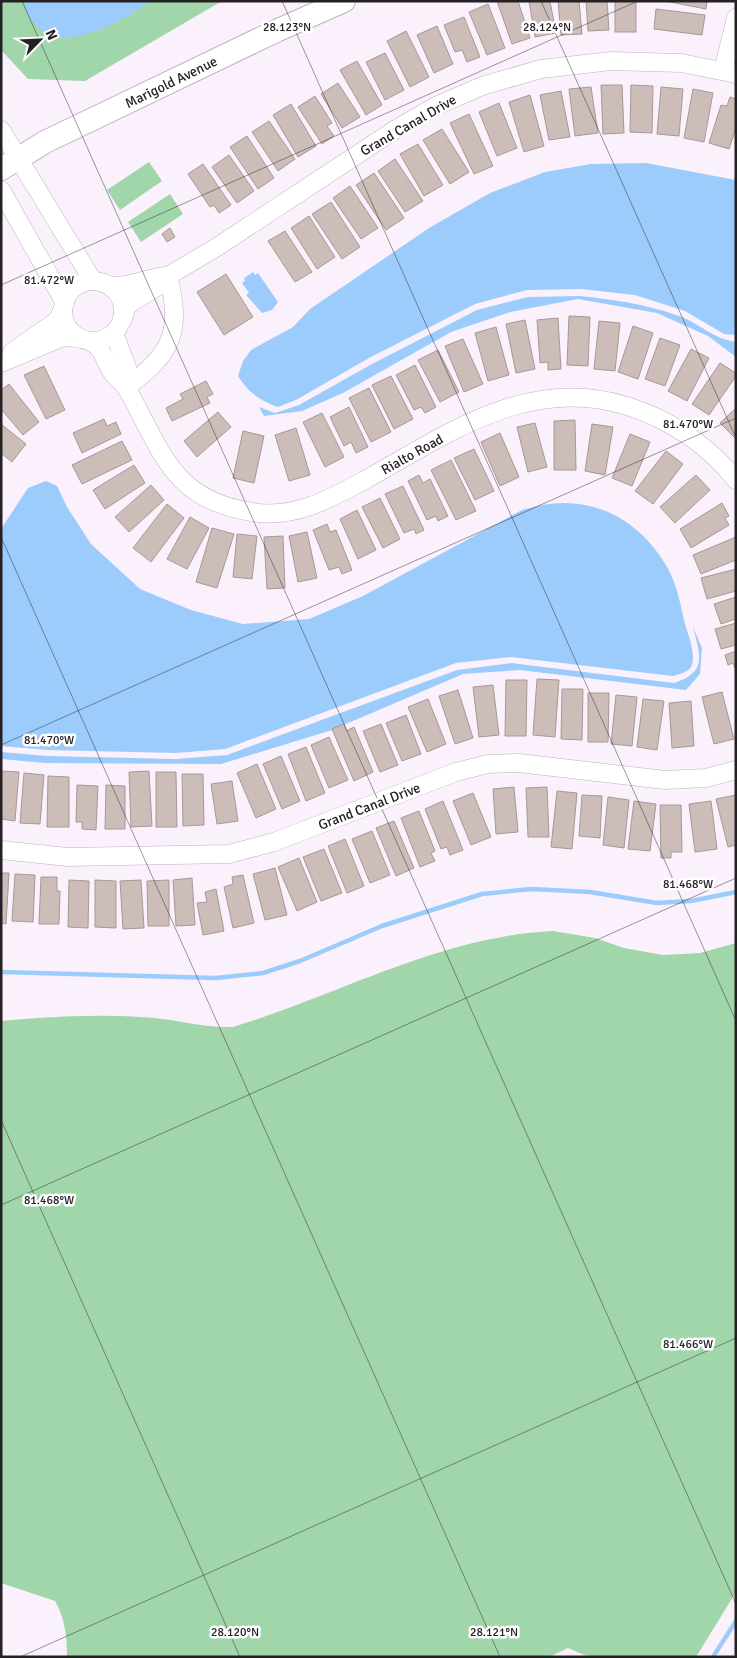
<svg xmlns="http://www.w3.org/2000/svg" width="737" height="1658" font-family="Signika,sans-serif">
	<style>
		.green { fill: #a0d6a9 }
		.water { fill: #9cccfc }
		.lines { fill: none; stroke-linecap: round; stroke-linejoin: round }
		.stream { stroke: #9cccfc; stroke-width: 4.5 }
		.building { fill: #ccbdb9; stroke: #a69894 }
		.minor-casing { stroke: #bcb3bd; stroke-width: 19 }
		.major-casing { stroke: #bcb3bd; stroke-width: 24 }
		.minor { stroke: #fff; stroke-width: 18 }
		.major { stroke: #fff; stroke-width: 22 }
		.ticks { fill: none; stroke: #242024; stroke-width: 1; stroke-opacity: 0.45 }
		.labels { text-anchor: middle; stroke-width: 5; stroke-linejoin: round; paint-order: stroke }
		.street-label { font-size: 14px; fill: #242024; stroke: #fff }
		.ticks-label { font-size: 12px; text-anchor: middle; fill: #242024; stroke: #fff; stroke-width: 5; stroke-linejoin: round; paint-order: stroke }
	</style>
	<rect width="100%" height="100%" fill="#fbf1fc"/>
	<g class="green">
		<polygon points="1,1 222,1 85,81 28,79 2,51"/>
		<polygon points="149,162 162,181 120,210 107,190"/>
		<polygon points="170,194 183,214 141,242 128,222"/>
		<path d="M553,931l42,7 29,10 39,7 37,-2 36,-10v649l-40,65h-107l-21,-9 -19,9h-482c0,-20 -2,-39 -12,-56l-54,-18v-562c46,-4 94,-7 140,-4 30,1 61,11 92,10 105,-32 208,-91 320,-96z"/>
	</g>
	<g class="water">
		<path d="M26,1h124c-26,20 -87,55 -114,24 -7,-8 -13,-14 -10,-24z"/>
		<path d="M646,163l90,17v155l-12,-1 -39,-23 -50,-16 -54,-6 -54,1 -52,14 -106,54 -73,42 -18,7c-19,-7 -29,-14 -40,-31l5,-15 8,-11 42,-23 17,-18 119,-81 61,-35 55,-21 46,-8z"/>
		<polygon points="253,272 255,275 258,273 278,302 272,310 262,313 246,295 249,293 242,283 245,281 244,278"/>
		<path d="M580,296c36,4 66,8 99,20 22,8 32,22 57,26v15l-28,-21 -51,-23 -79,-14 -68,13 -59,20 -108,61 -41,18 -38,5 -5,-9 16,6 24,-8 73,-41 105,-54 51,-13z"/>
		<path d="M46,481l11,5 10,21 24,37 49,45 51,21 52,14 66,-5 54,-23 159,-86c57,-19 110,1 142,52 11,16 16,39 20,58 3,12 12,33 8,45 -3,7 -12,9 -19,11l-162,-19 -55,6 -231,86 -49,4 -128,-3 -47,-4v-217l27,-41z"/>
		<path d="M693,627l9,21 -2,26 -14,16 -166,-20 -57,4 -131,56 -111,34 -175,-1 -45,-4v-7l46,4 129,3 51,-4 230,-85 54,-7 163,20c34,-11 26,-28 19,-56z"/>
	</g>
	<g class="lines">
		<g class="stream">
			<polyline points="1,972 216,978 263,973 300,961 382,926 482,894 531,889 590,892 657,903 691,901 736,892"/>
			<polyline points="713,1657 736,1621"/>
		</g>
	</g>
	<g class="building">
		<polygon points="497,1 518,1 530,38 512,44"/>
		<polygon points="529,1 550,1 556,33 535,37"/>
		<polygon points="558,1 579,1 582,34 561,35"/>
		<polygon points="586,1 607,1 609,30 588,31"/>
		<rect x="615" y="1" width="21" height="31"/>
		<polygon points="665,1 707,1 706,9"/>
		<polygon points="488,4 505,48 487,55 469,12"/>
		<polygon points="656,9 705,15 702,35 654,29"/>
		<polygon points="464,17 480,57 467,62 462,50 455,52 444,25"/>
		<polygon points="437,26 453,64 434,73 417,35"/>
		<polygon points="406,31 429,77 410,87 387,41"/>
		<polygon points="385,53 404,90 385,100 366,62"/>
		<polygon points="357,61 382,105 366,115 340,70"/>
		<polygon points="338,83 360,117 342,128 321,94"/>
		<polygon points="601,85 622,85 624,133 603,134"/>
		<polygon points="631,85 653,86 652,133 630,132"/>
		<polygon points="591,87 598,133 575,136 569,89"/>
		<polygon points="661,87 683,89 679,136 657,134"/>
		<polygon points="693,89 713,93 704,142 684,138"/>
		<polygon points="561,91 570,137 549,140 540,95"/>
		<polygon points="530,95 544,146 524,152 509,102"/>
		<polygon points="315,96 332,123 327,126 334,136 322,144 298,107"/>
		<polygon points="730,97 736,99 736,128 729,149 709,143 721,105 727,106"/>
		<polygon points="499,103 517,148 497,156 479,112"/>
		<polygon points="291,104 316,146 298,157 273,115"/>
		<polygon points="469,114 493,166 474,174 450,123"/>
		<polygon points="269,121 295,159 278,171 252,132"/>
		<polygon points="442,129 469,172 450,184 423,140"/>
		<polygon points="247,136 274,178 258,189 230,147"/>
		<polygon points="418,144 443,185 424,196 400,154"/>
		<polygon points="229,155 254,191 237,203 212,167"/>
		<polygon points="395,159 423,201 405,212 378,171"/>
		<polygon points="203,164 231,205 219,213 214,205 210,207 188,174"/>
		<polygon points="374,173 404,218 386,230 356,185"/>
		<polygon points="350,186 378,228 361,239 333,198"/>
		<polygon points="331,202 360,247 342,259 312,214"/>
		<polygon points="309,216 335,257 317,269 291,228"/>
		<polygon points="170,228 175,237 167,242 162,234"/>
		<polygon points="285,231 312,272 295,282 268,241"/>
		<polygon points="226,274 253,317 224,335 197,292"/>
		<polygon points="569,316 590,317 588,366 567,365"/>
		<polygon points="558,318 561,369 548,370 548,362 540,363 537,320"/>
		<polygon points="525,320 535,369 516,373 506,324"/>
		<polygon points="599,321 620,323 615,371 594,369"/>
		<polygon points="633,326 653,333 638,379 618,372"/>
		<polygon points="496,327 509,375 488,381 475,333"/>
		<polygon points="660,338 680,345 665,386 645,379"/>
		<polygon points="463,339 483,384 464,392 445,346"/>
		<polygon points="691,349 709,358 687,401 668,391"/>
		<polygon points="438,350 459,392 440,402 418,360"/>
		<polygon points="720,363 736,373 736,376 709,415 692,404"/>
		<polygon points="415,365 436,407 425,413 421,407 414,410 396,375"/>
		<polygon points="44,366 65,410 46,419 24,375"/>
		<polygon points="391,376 413,419 394,429 372,385"/>
		<polygon points="206,381 213,394 207,397 210,403 172,421 166,408 183,399 180,394"/>
		<polygon points="9,384 39,422 23,435 1,409 1,390"/>
		<polygon points="369,388 391,432 371,442 349,398"/>
		<polygon points="349,407 368,447 356,453 351,442 344,446 330,417"/>
		<polygon points="736,408 736,439 720,423"/>
		<polygon points="218,412 231,427 197,457 184,441"/>
		<polygon points="322,413 344,457 325,467 303,422"/>
		<polygon points="104,419 107,426 116,422 121,434 82,453 73,433"/>
		<polygon points="575,420 576,470 554,470 554,421"/>
		<polygon points="535,423 547,467 528,472 517,427"/>
		<polygon points="1,424 26,444 12,462 1,453"/>
		<polygon points="592,424 613,427 605,475 585,471"/>
		<polygon points="296,428 310,475 289,481 275,435"/>
		<polygon points="243,431 264,436 254,483 233,478"/>
		<polygon points="500,433 519,477 500,486 481,442"/>
		<polygon points="630,434 650,442 632,486 612,478"/>
		<polygon points="122,441 132,460 82,484 72,465"/>
		<polygon points="474,449 494,491 475,500 454,458"/>
		<polygon points="666,451 683,464 653,504 635,491"/>
		<polygon points="451,460 476,511 456,520 431,470"/>
		<polygon points="134,465 145,483 105,509 93,490"/>
		<polygon points="419,475 423,483 430,479 448,516 438,521 436,516 427,520 408,481"/>
		<polygon points="696,475 710,490 675,523 660,507"/>
		<polygon points="151,485 164,500 129,532 115,517"/>
		<polygon points="403,486 424,530 416,534 414,529 404,533 385,494"/>
		<polygon points="380,498 400,539 383,548 362,507"/>
		<polygon points="722,503 729,516 725,518 729,525 691,548 680,529"/>
		<polygon points="167,504 184,518 151,562 133,548"/>
		<polygon points="357,510 376,550 358,559 340,519"/>
		<polygon points="190,517 209,528 187,569 167,559"/>
		<polygon points="327,524 330,532 336,530 352,570 342,574 339,567 329,570 313,530"/>
		<polygon points="212,528 234,534 217,588 196,582"/>
		<polygon points="307,532 317,578 298,582 289,536"/>
		<polygon points="237,534 257,536 252,579 233,577"/>
		<polygon points="283,536 285,588 267,589 264,537"/>
		<polygon points="736,537 736,560 701,574 693,555"/>
		<polygon points="736,569 736,591 707,599 701,578"/>
		<polygon points="736,597 736,619 721,624 714,604"/>
		<polygon points="736,623 736,645 721,649 715,629"/>
		<polygon points="736,651 736,671 733,663 728,665 725,655"/>
		<polygon points="537,679 559,680 555,737 533,735"/>
		<polygon points="506,680 527,680 526,736 505,736"/>
		<polygon points="493,685 499,735 479,737 473,687"/>
		<polygon points="562,689 583,689 582,740 561,739"/>
		<polygon points="458,690 473,738 455,744 439,696"/>
		<polygon points="722,692 734,739 714,744 702,697"/>
		<polygon points="588,693 609,693 608,742 588,742"/>
		<polygon points="616,695 637,697 632,746 611,744"/>
		<polygon points="428,699 446,744 427,752 408,707"/>
		<polygon points="643,699 664,701 657,750 637,747"/>
		<polygon points="691,701 694,746 672,748 669,703"/>
		<polygon points="406,715 421,754 402,761 386,723"/>
		<polygon points="344,724 346,731 354,727 373,772 354,781 332,729"/>
		<polygon points="381,724 398,765 380,772 363,731"/>
		<polygon points="329,737 348,780 329,788 311,745"/>
		<polygon points="306,747 325,793 306,801 288,754"/>
		<polygon points="281,756 300,801 282,809 263,764"/>
		<polygon points="257,764 276,809 256,818 237,773"/>
		<polygon points="1,771 19,772 15,821 1,819"/>
		<polygon points="149,771 152,826 131,827 129,772"/>
		<polygon points="156,772 176,772 177,827 156,827"/>
		<polygon points="24,773 44,775 40,824 20,823"/>
		<polygon points="182,774 203,774 204,825 183,826"/>
		<polygon points="48,776 69,777 69,827 47,827"/>
		<polygon points="232,781 238,821 217,824 211,784"/>
		<polygon points="77,785 98,786 96,830 82,829 82,822 76,822"/>
		<polygon points="106,785 125,786 125,829 105,829"/>
		<polygon points="514,787 518,832 496,834 493,789"/>
		<polygon points="547,787 549,837 528,837 526,788"/>
		<polygon points="557,791 577,793 572,849 551,847"/>
		<polygon points="473,793 491,837 471,845 453,801"/>
		<polygon points="582,795 602,796 600,838 579,836"/>
		<polygon points="736,795 736,845 728,847 716,799"/>
		<polygon points="608,797 629,800 624,848 603,845"/>
		<polygon points="443,801 463,850 450,855 447,847 441,849 425,809"/>
		<polygon points="634,801 656,804 650,851 628,849"/>
		<polygon points="711,801 717,849 695,852 689,804"/>
		<polygon points="660,805 681,805 682,852 671,852 671,858 661,858"/>
		<polygon points="419,811 435,851 431,853 435,861 420,867 401,818"/>
		<polygon points="394,821 414,868 396,876 376,828"/>
		<polygon points="372,831 390,875 370,883 352,839"/>
		<polygon points="345,839 364,886 347,893 328,846"/>
		<polygon points="324,849 342,893 321,901 303,857"/>
		<polygon points="299,858 317,902 297,911 278,867"/>
		<polygon points="275,868 287,915 265,920 253,874"/>
		<polygon points="1,873 9,873 6,924 1,923"/>
		<polygon points="15,874 35,875 33,922 12,921"/>
		<polygon points="243,875 254,923 233,928 224,887 233,884 232,877"/>
		<polygon points="41,877 57,877 57,891 60,891 59,924 39,924"/>
		<polygon points="192,878 195,925 176,926 173,880"/>
		<polygon points="69,880 89,881 88,928 68,927"/>
		<polygon points="95,880 116,881 116,928 95,927"/>
		<polygon points="141,880 144,928 123,929 120,881"/>
		<polygon points="169,880 169,926 148,926 147,881"/>
		<polygon points="216,889 224,931 203,935 197,903 207,902 205,892"/>
	</g>
	<g class="lines">
		<g class="minor-casing">
			<g id="minor">
				<polyline points="723,71 736,18"/>
				<polyline points="1,130 93,281"/>
				<polyline points="1,190 65,303"/>
				<circle cx="93" cy="311" r="30"/>
				<path d="M109,285c16,5 41,-9 59,-9"/>
				<polyline points="122,321 127,307 132,302 160,285 168,276 217,247 396,129 436,106 482,86 541,69 611,61 681,63 736,74"/>
				<polyline points="114,333 127,367 126,387"/>
				<path d="M89,341c16,7 15,22 25,34 4,5 10,8 13,14 35,61 44,111 125,123 41,7 76,-12 111,-31 83,-46 164,-106 264,-75 44,14 80,38 109,74"/>
				<polyline points="12,352 58,320 63,308"/>
				<polyline points="1,363 61,338 70,337 82,339"/>
				<path d="M126,387c46,-32 57,-57 42,-111"/>
				<polyline points="1,850 68,857 229,854 274,842 456,772 488,764 519,763 665,780 706,778 736,770"/>
			</g>
		</g>
		<g class="major-casing">
			<polyline id="major" points="1,169 45,142 276,31 344,1"/>
		</g>
		<use href="#minor" class="minor"/>
		<use href="#major" class="major"/>
	</g>
	<path class="ticks" d="M22,1l714,1603M282,1l454,1020M541,1l195,437M1,285l637,-284M1,537l499,1120M1,745l735,-327M1,1120l239,537M1,1205l735,-327M20,1657l716,-319"/>
	<g class="labels">
		<g class="street-label">
			<text transform="translate(171 82) rotate(-26)" y="5">Marigold Avenue</text>
			<text transform="translate(408 125) rotate(-30)" y="5">Grand Canal Drive</text>
			<text transform="translate(412 454) rotate(-29)" y="5">Rialto Road</text>
			<text transform="translate(369 806) rotate(-21)" y="5">Grand Canal Drive</text>
		</g>
	</g>
	<g class="ticks-label">
		<text x="287" y="31">28.123°N</text>
		<text x="547" y="31">28.124°N</text>
		<text x="49" y="284">81.472°W</text>
		<text x="688" y="428">81.470°W</text>
		<text x="49" y="744">81.470°W</text>
		<text x="688" y="888">81.468°W</text>
		<text x="49" y="1204">81.468°W</text>
		<text x="688" y="1348">81.466°W</text>
		<text x="235" y="1636">28.120°N</text>
		<text x="494" y="1636">28.121°N</text>
	</g>
	<rect width="737" height="1658" fill="none" stroke="#242024" stroke-width="5"/>
	<g transform="translate(40 40) rotate(66)" stroke="#ffffff" stroke-width="4" paint-order="stroke">
	<path d="M0-4L9 19L0 12L-9 19Z" fill="#242024"/>
	<text y="-8" font-size="14" font-weight="bold" text-anchor="middle" fill="#242024">N</text>
	</g>
</svg>
